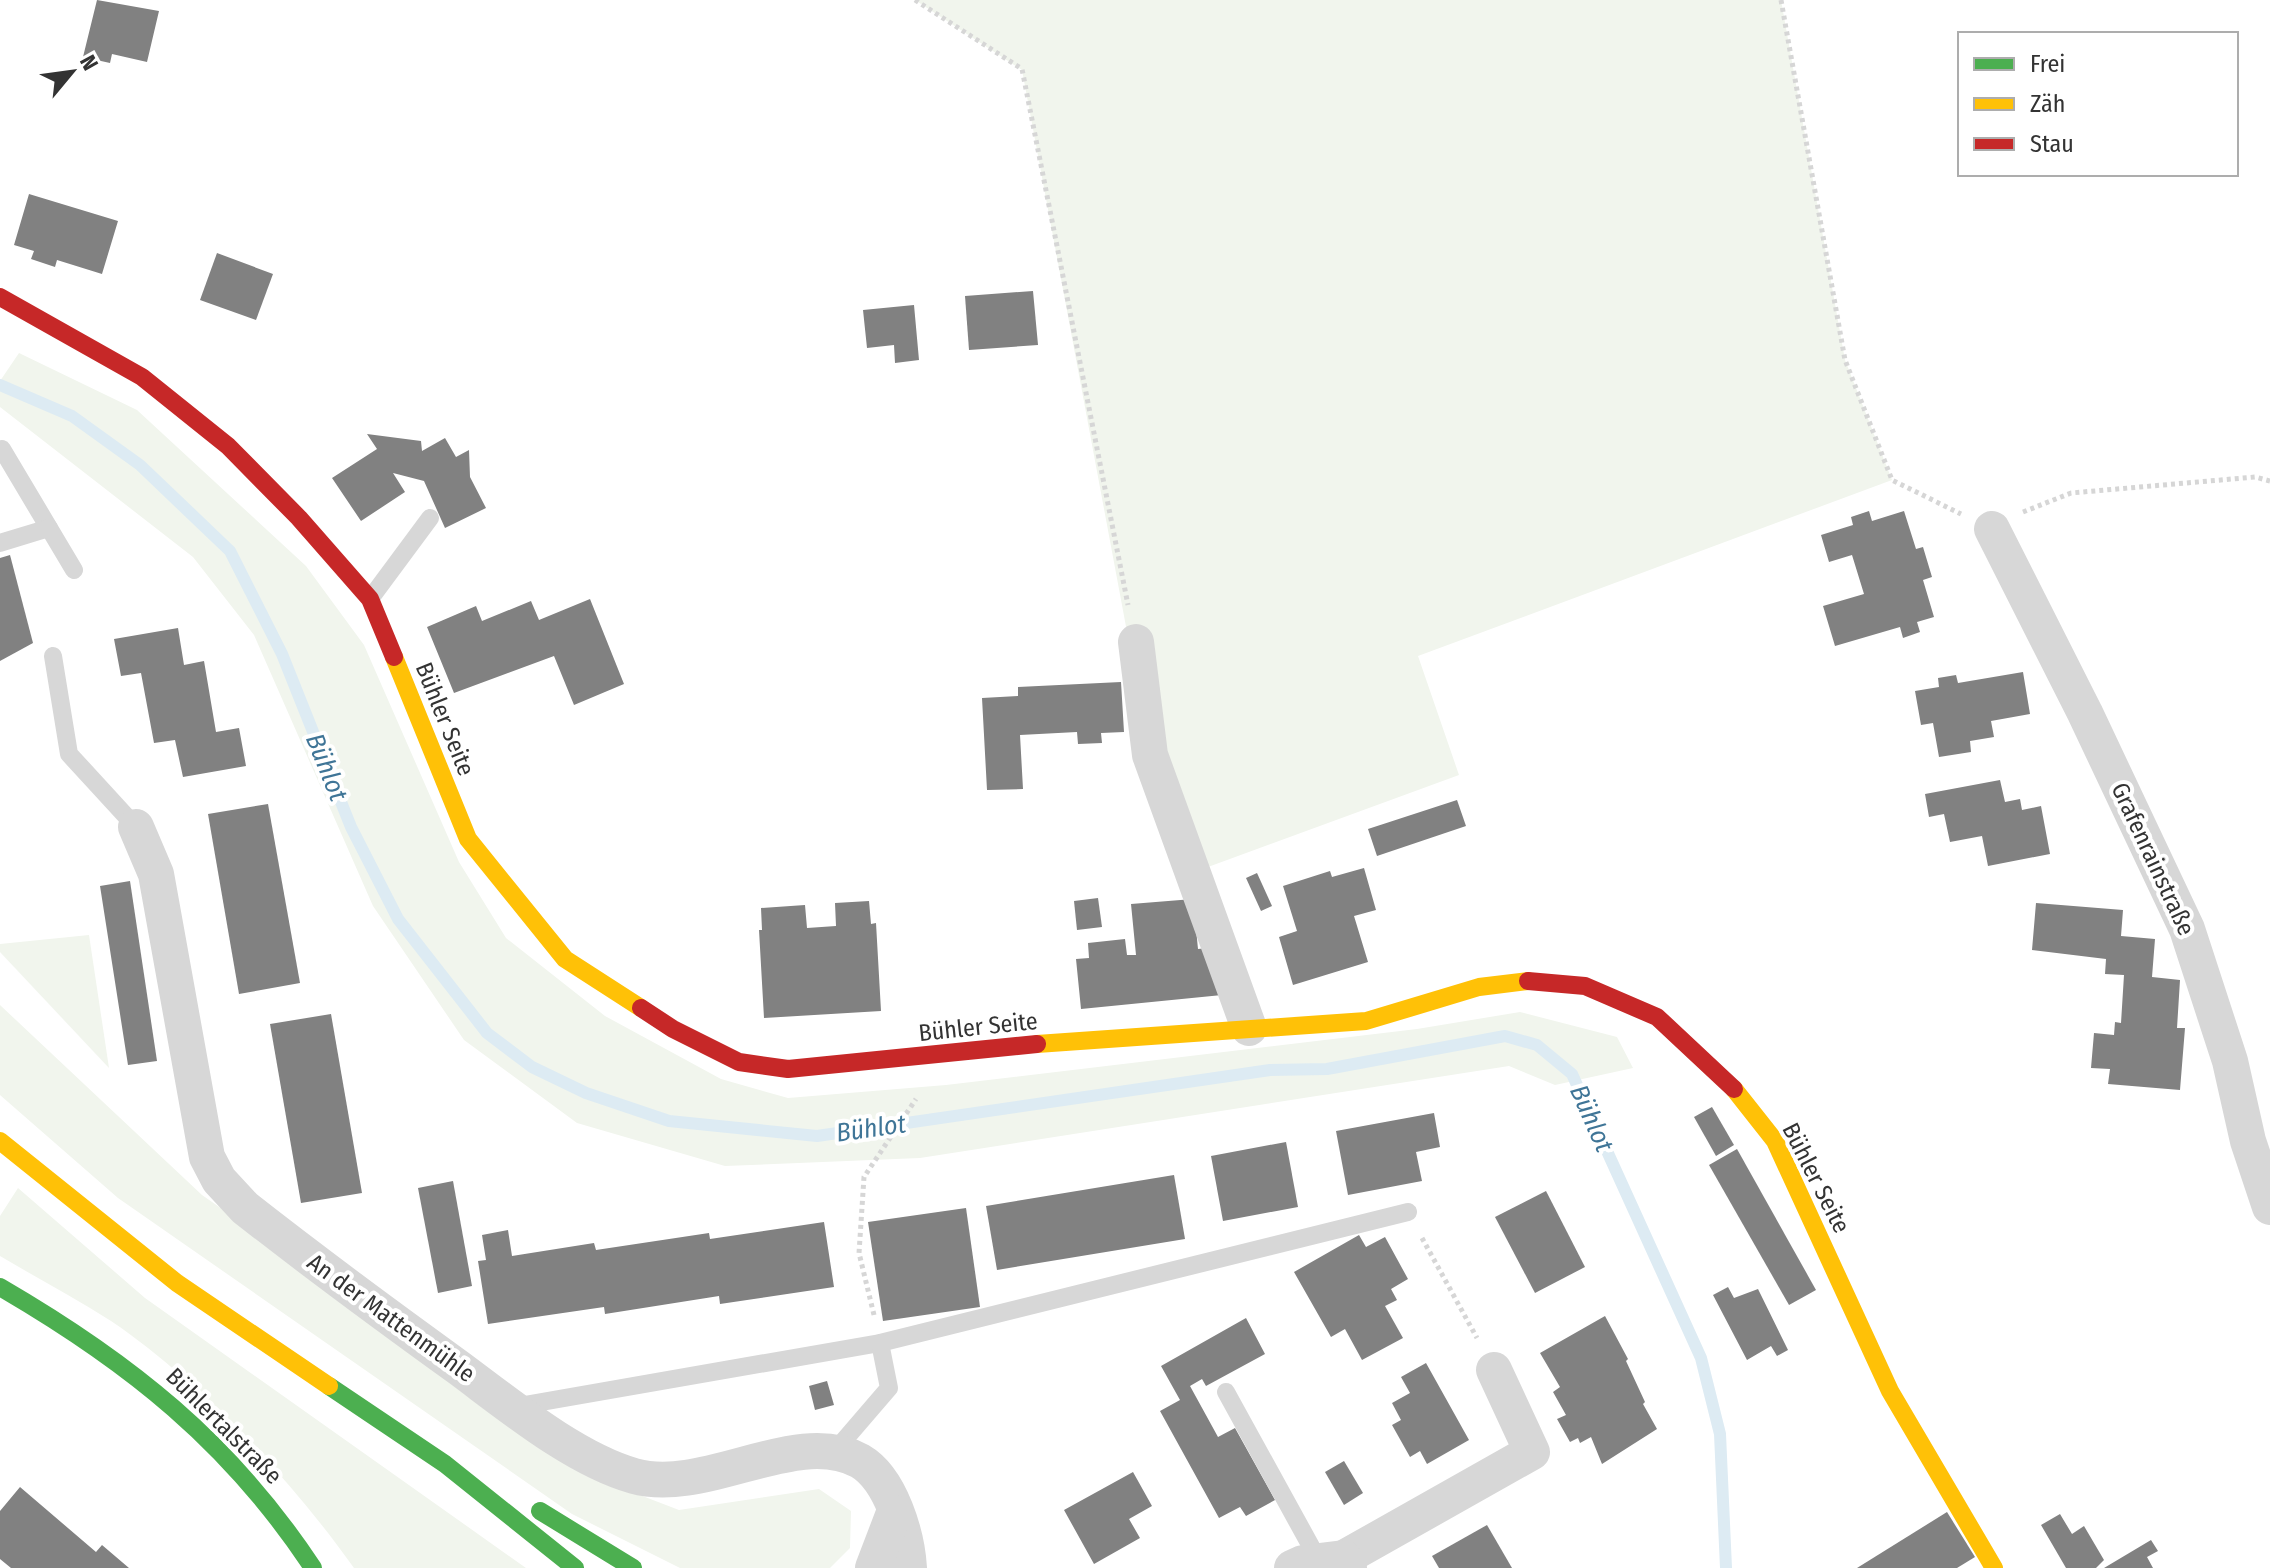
<svg xmlns="http://www.w3.org/2000/svg" width="2270" height="1568" font-family="'Fira Sans Condensed',sans-serif">
	<style>
		.green { fill: #f1f5ed }
		.lines { fill: none; stroke-linecap: round; stroke-linejoin: round }
		.stream { stroke: #ddebf3; stroke-width: 12 }
		.building { fill: #818181 }
		.path { stroke: #d6d6d6; stroke-width: 5; stroke-dasharray: 4 4; stroke-linecap: butt }
		.lane { stroke: #d7d7d7; stroke-width: 18 }
		.street { stroke: #d7d7d7; stroke-width: 36 }
		.fast { stroke: #4caf50; stroke-width: 18 }
		.slow { stroke: #ffc107; stroke-width: 18 }
		.jam { stroke: #c62828; stroke-width: 18 }
		.labels { text-anchor: middle; stroke-width: 8; stroke-linejoin: round; paint-order: stroke }
		.street-label { font-size: 24px; fill: #333; stroke: #fff }
		.water-label { font-size: 26px; font-style: italic; fill: #3f7597; stroke: #fff }
	</style>
	<rect width="100%" height="100%" fill="#fff"/>
	<g class="green">
		<polygon points="915,0 1781,0 1845,360 1892,480 1418,656 1459,775 1208,867 1150,755 1022,70"/>
		<polygon points="19,353 137,410 306,566 364,645 459,862 506,938 605,1016 721,1079 788,1098 946,1085 1417,1029 1520,1012 1617,1037 1633,1068 1555,1085 1509,1066 920,1158 725,1166 577,1123 464,1040 373,906 254,635 193,557 0,407 0,381"/>
		<polygon points="89,935 109,1068 0,952 0,944"/>
		<polygon points="0,1005 202,1195 619,1487 679,1510 819,1489 851,1511 850,1548 830,1568 680,1568 572,1514 118,1198 0,1095"/>
		<path d="M18,1188l127,110 381,270h-172c-62,-87 -154,-187 -243,-247 -36,-23 -74,-43 -111,-65v-40z"/>
	</g>
	<g class="lines">
		<polyline class="stream" points="0,385 72,416 140,465 230,551 282,654 351,827 398,919 487,1033 532,1067 586,1093 669,1121 817,1136 1270,1070 1327,1069 1505,1036 1537,1045 1572,1074 1701,1358 1720,1434 1726,1568"/>
	</g>
	<g class="building">
		<polygon points="97,0 159,11 147,62 112,54 110,63 83,57"/>
		<polygon points="29,194 118,221 102,274 57,260 55,267 31,259 34,251 14,245"/>
		<polygon points="217,253 273,274 256,320 200,300"/>
		<polygon points="1033,291 1038,345 969,350 965,296"/>
		<polygon points="914,305 919,360 895,363 894,345 867,348 863,310"/>
		<polygon points="367,434 421,441 422,451 445,438 456,457 469,450 470,477 486,508 445,528 424,481 393,473 405,492 361,521 332,478 377,449"/>
		<polygon points="1869,511 1872,521 1904,511 1916,549 1923,547 1932,577 1923,580 1934,617 1917,622 1920,632 1903,638 1900,627 1835,646 1823,606 1864,594 1852,555 1829,562 1821,535 1853,525 1851,517"/>
		<polygon points="10,555 33,643 0,661 0,558"/>
		<polygon points="590,599 624,684 574,705 554,656 454,693 427,627 476,606 482,621 531,601 539,620"/>
		<polygon points="178,628 184,665 204,661 216,732 239,728 246,766 183,777 175,740 154,743 141,673 121,676 114,639"/>
		<polygon points="2023,672 2030,714 1991,721 1994,737 1970,741 1971,752 1939,757 1933,723 1921,725 1915,691 1939,687 1938,678 1956,675 1958,683"/>
		<polygon points="1121,682 1124,732 1101,733 1102,743 1078,744 1077,732 1020,735 1023,789 987,790 982,698 1018,696 1018,687"/>
		<polygon points="2000,780 2005,802 2020,799 2022,810 2041,806 2050,854 1988,866 1982,836 1950,842 1944,814 1929,817 1925,794"/>
		<polygon points="1457,800 1466,826 1377,856 1368,829"/>
		<polygon points="268,804 300,983 239,994 208,814"/>
		<polygon points="1364,868 1376,910 1354,916 1368,962 1293,985 1279,937 1297,931 1283,886 1330,871 1332,877"/>
		<polygon points="1257,873 1272,906 1261,911 1246,878"/>
		<polygon points="130,881 157,1061 128,1065 100,886"/>
		<polygon points="1098,898 1102,927 1077,930 1074,901"/>
		<polygon points="1193,899 1198,949 1217,947 1222,995 1081,1009 1076,959 1089,958 1088,943 1125,939 1127,955 1136,955 1131,904"/>
		<polygon points="869,901 871,924 876,923 881,1011 764,1018 759,930 762,930 761,908 805,905 807,928 836,926 835,903"/>
		<polygon points="2036,903 2123,910 2121,936 2155,939 2152,977 2180,980 2177,1028 2185,1028 2180,1090 2108,1084 2110,1069 2091,1068 2094,1033 2114,1035 2115,1022 2121,1023 2124,975 2105,974 2106,959 2032,950"/>
		<polygon points="331,1014 362,1193 301,1203 270,1024"/>
		<polygon points="1712,1107 1734,1145 1716,1156 1694,1117"/>
		<polygon points="1434,1113 1440,1147 1416,1152 1422,1181 1348,1195 1336,1131"/>
		<polygon points="1286,1142 1298,1207 1223,1221 1211,1156"/>
		<polygon points="1737,1149 1816,1290 1789,1305 1709,1165"/>
		<polygon points="1174,1175 1185,1239 997,1270 986,1206"/>
		<polygon points="453,1181 472,1286 438,1293 418,1188"/>
		<polygon points="1546,1191 1585,1267 1535,1293 1495,1217"/>
		<polygon points="966,1208 980,1307 883,1321 868,1222"/>
		<polygon points="824,1222 834,1287 720,1304 719,1296 605,1314 604,1307 488,1324 478,1261 486,1260 482,1235 508,1230 512,1256 594,1243 596,1250 709,1233 710,1239"/>
		<polygon points="1359,1235 1366,1247 1385,1237 1408,1279 1391,1289 1397,1300 1385,1306 1403,1338 1362,1360 1345,1329 1331,1337 1294,1272"/>
		<polygon points="1728,1287 1734,1298 1758,1289 1788,1350 1777,1356 1771,1346 1747,1360 1713,1295"/>
		<polygon points="1605,1316 1628,1359 1626,1361 1645,1402 1643,1404 1657,1429 1602,1464 1591,1437 1580,1443 1578,1438 1570,1442 1557,1419 1566,1415 1553,1392 1560,1387 1540,1353"/>
		<polygon points="1246,1318 1265,1354 1206,1386 1202,1379 1190,1386 1218,1437 1235,1428 1275,1500 1246,1516 1240,1507 1219,1518 1160,1411 1180,1400 1161,1366"/>
		<polygon points="1426,1363 1469,1440 1427,1464 1420,1451 1410,1457 1392,1425 1401,1420 1392,1403 1410,1393 1401,1377"/>
		<polygon points="827,1381 834,1405 815,1410 809,1386"/>
		<polygon points="1344,1461 1363,1493 1344,1505 1325,1472"/>
		<polygon points="1133,1472 1152,1506 1129,1519 1140,1538 1094,1564 1064,1510"/>
		<polygon points="20,1487 96,1552 102,1545 129,1568 11,1568 0,1559 0,1511"/>
		<polygon points="1947,1512 1975,1557 1957,1568 1857,1568"/>
		<polygon points="2060,1514 2072,1534 2084,1526 2104,1560 2096,1568 2066,1568 2041,1525"/>
		<polygon points="1487,1525 1512,1568 1439,1568 1432,1556"/>
		<polygon points="2151,1540 2158,1551 2147,1557 2153,1568 2104,1568"/>
	</g>
	<g class="lines">
		<g class="path">
			<polyline points="915,0 1022,69 1128,605"/>
			<polyline points="1781,0 1845,360 1892,480 1961,514"/>
			<polyline points="2023,512 2071,493 2255,477 2270,481"/>
			<polyline points="1422,1238 1477,1338"/>
			<polyline points="874,1315 859,1253 864,1177 916,1099"/>
		</g>
		<g class="lane">
			<polyline points="2,449 49,528"/>
			<polyline points="0,543 49,528 74,570"/>
			<polyline points="370,599 430,518"/>
			<polyline points="53,656 69,754 136,827"/>
			<polyline points="1226,1392 1319,1561"/>
			<polyline points="513,1407 880,1343 1408,1212"/>
			<polyline points="834,1452 889,1388 880,1343"/>
		</g>
		<g class="street">
			<polyline points="1992,529 2085,713 2187,929 2230,1061 2248,1141 2270,1207"/>
			<polyline points="1136,642 1150,755 1249,1028"/>
			<path d="M136,827l20,47 51,283 12,23 26,28c70,55 142,108 214,160 50,37 115,91 175,108 72,20 162,-50 226,-15 31,18 47,74 49,107"/>
			<polyline points="1344,1558 1532,1452 1494,1370"/>
			<polyline points="873,1568 894,1513"/>
			<polyline points="1292,1568 1303,1563 1344,1558 1349,1568"/>
		</g>
		<g class="fast">
			<path d="M0,1287c129,75 230,155 313,281"/>
			<polyline points="329,1386 445,1464 575,1568"/>
			<polyline points="540,1511 633,1568"/>
		</g>
		<g class="slow">
			<polyline points="394,657 468,839 565,959 641,1008"/>
			<polyline points="1037,1044 1366,1021 1479,987 1528,981"/>
			<polyline points="1734,1089 1775,1141 1890,1391 1994,1568"/>
			<polyline points="0,1141 177,1283 329,1386"/>
		</g>
		<g class="jam">
			<polyline points="0,297 142,377 228,446 299,518 370,599 394,657"/>
			<polyline points="1528,981 1585,986 1657,1017 1734,1089"/>
			<polyline points="641,1008 673,1029 739,1062 788,1069 1037,1044"/>
		</g>
	</g>
	<g class="labels">
		<g class="street-label">
			<text transform="translate(445 719) rotate(68)" y="8">Bühler Seite</text>
			<text transform="translate(2153 859) rotate(65)" y="8">Grafenrainstraße</text>
			<text transform="translate(978 1027) rotate(-6)" y="8">Bühler Seite</text>
			<text transform="translate(1816 1178) rotate(63)" y="8">Bühler Seite</text>
			<text transform="translate(391 1318) rotate(36)" y="8">An der Mattenmühle</text>
			<text transform="translate(224 1426) rotate(45)" y="8">Bühlertalstraße</text>
		</g>
		<g class="water-label">
			<text transform="translate(327 767) rotate(68)" y="9">Bühlot</text>
			<text transform="translate(1592 1118) rotate(66)" y="9">Bühlot</text>
			<text transform="translate(871 1128) rotate(-8)" y="9">Bühlot</text>
		</g>
	</g>
	<rect x="1958" y="32" width="280" height="144" fill="#ffffff" stroke="#adadad" stroke-width="2"/>
	<rect x="1974" y="58" width="40" height="12" fill="#4caf50" stroke="#adadad" stroke-width="2"/>
	<text x="2030" y="72" font-size="24" fill="#333333">Frei</text>
	<rect x="1974" y="98" width="40" height="12" fill="#ffc107" stroke="#adadad" stroke-width="2"/>
	<text x="2030" y="112" font-size="24" fill="#333333">Zäh</text>
	<rect x="1974" y="138" width="40" height="12" fill="#c62828" stroke="#adadad" stroke-width="2"/>
	<text x="2030" y="152" font-size="24" fill="#333333">Stau</text>
	<g transform="translate(72 72) rotate(61)" stroke="#ffffff" stroke-width="6" paint-order="stroke">
	<path d="M0-6L14 30L0 20L-14 30Z" fill="#333333"/>
	<text y="-12" font-size="22" font-weight="bold" text-anchor="middle" fill="#333333">N</text>
	</g>
</svg>
